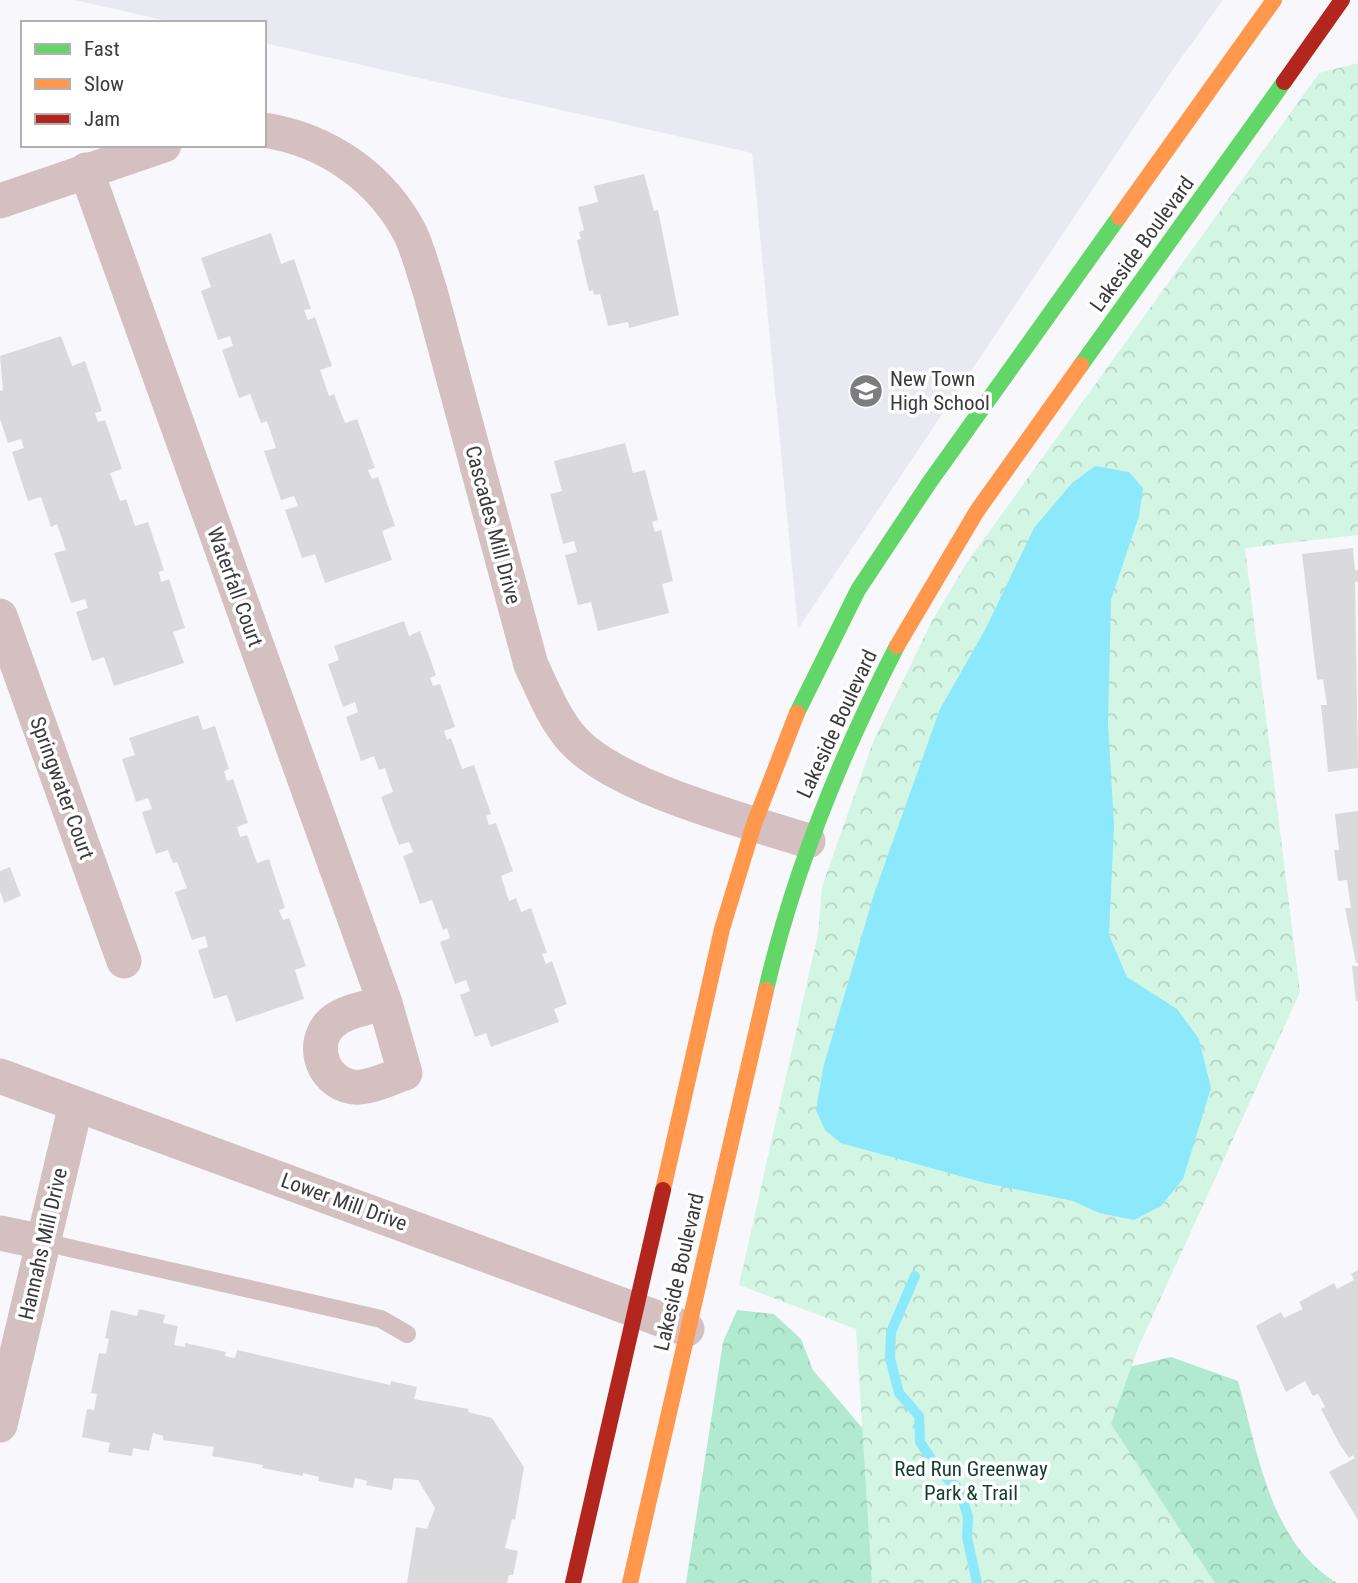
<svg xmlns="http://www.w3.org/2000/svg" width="1358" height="1583" font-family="'Roboto Condensed',sans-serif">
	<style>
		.built { fill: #e9e9f1 }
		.forest { fill: url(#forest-crowns) }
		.park { fill: url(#park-crowns) }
		.water { fill: #8ce9fb }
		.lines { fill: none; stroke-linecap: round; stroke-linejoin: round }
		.stream { stroke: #8ce9fb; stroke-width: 10 }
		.building { fill: #dadadc }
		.lane { stroke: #d4c0c1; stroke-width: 18 }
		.street { stroke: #d4c0c1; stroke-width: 35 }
		.fast { stroke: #63d668; stroke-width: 16 }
		.slow { stroke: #ff974d; stroke-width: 16 }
		.jam { stroke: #b3261e; stroke-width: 16 }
		.labels { text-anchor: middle; stroke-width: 7; stroke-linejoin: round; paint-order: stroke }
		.street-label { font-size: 21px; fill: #3b3b3d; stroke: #fff }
		.poi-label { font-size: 21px; fill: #3b3b3d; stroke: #fff; text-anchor: start }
		.park-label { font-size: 21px; fill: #133f2c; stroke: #fff }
	</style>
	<defs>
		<pattern id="forest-crowns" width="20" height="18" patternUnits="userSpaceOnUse" patternTransform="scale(1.75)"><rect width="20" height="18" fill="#b2ead1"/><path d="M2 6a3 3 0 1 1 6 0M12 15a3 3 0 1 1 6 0" fill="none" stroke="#9acab4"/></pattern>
		<pattern id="park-crowns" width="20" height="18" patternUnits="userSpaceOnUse" patternTransform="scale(1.75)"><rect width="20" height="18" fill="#d3f5e4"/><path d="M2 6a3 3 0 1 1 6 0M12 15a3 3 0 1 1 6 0" fill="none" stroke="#b6d3c4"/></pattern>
	</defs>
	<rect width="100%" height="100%" fill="#f8f8fc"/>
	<polygon class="built" points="75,0 1223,0 1176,65 798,629 752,153 264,43 264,23 176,23"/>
	<path class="forest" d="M737,1310l37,4 27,25 12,31 68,80 189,-69 101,-24 67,24c20,70 31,161 99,202h-651l37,-241z"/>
	<polygon class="park" points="1358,63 1358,535 1245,548 1300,992 1138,1348 1111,1424 1215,1583 872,1583 856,1329 739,1285 818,934 822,887 873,742 932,621 966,564 1319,73"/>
	<polygon class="water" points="1095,466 1129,472 1143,488 1139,516 1111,600 1108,723 1114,825 1109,935 1127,977 1177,1009 1199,1039 1211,1088 1183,1179 1161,1206 1134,1220 1099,1213 1073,1201 985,1183 841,1143 825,1130 816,1110 823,1068 874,894 940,709 986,628 1034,528 1072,483"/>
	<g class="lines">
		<polyline class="stream" points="915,1276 891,1332 890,1358 899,1393 919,1416 920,1442 939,1471 960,1490 968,1517 967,1537 977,1583"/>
	</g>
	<g class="building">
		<polygon points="644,174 654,211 658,210 679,315 629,328 628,322 608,326 600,294 594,295 593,290 589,291 577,240 581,239 579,232 584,230 578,207 598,202 594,186"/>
		<polygon points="271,233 281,264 294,259 311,309 304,310 308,320 315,317 332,366 320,370 329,396 334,394 345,423 357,419 375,468 368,470 372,479 378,477 395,526 382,531 392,560 325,583 315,554 302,558 285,510 298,506 294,496 281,500 264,451 276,448 267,421 261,423 250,394 239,398 222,350 233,346 230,336 218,340 201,291 211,287 201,258"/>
		<polygon points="61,336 72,366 85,361 102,411 95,413 98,422 105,420 122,469 110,473 120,501 126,499 135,526 148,522 164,570 159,572 161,582 169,579 185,628 173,632 184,663 114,686 104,657 92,661 76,612 88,608 85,599 71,603 54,553 66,550 57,524 51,527 41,497 28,501 12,452 24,448 21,439 8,443 0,419 0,391 3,390 0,356"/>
		<polygon points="625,443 633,473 645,470 658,520 652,522 655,532 661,530 673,581 662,584 669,613 598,631 591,602 578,605 565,555 577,552 574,541 563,544 550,494 562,491 554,461"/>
		<polygon points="1353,548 1355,570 1358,570 1358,582 1355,582 1358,768 1328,772 1321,705 1327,705 1323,679 1317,680 1302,554"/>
		<polygon points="404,621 409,636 420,631 436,675 430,678 433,686 440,684 455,727 444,731 447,740 451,738 462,769 474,765 491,814 486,816 489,825 496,823 513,871 501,876 509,901 516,898 521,912 531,908 547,953 542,954 546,964 552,961 567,1004 554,1009 559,1022 491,1047 486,1033 475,1037 460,995 470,991 466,980 455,984 440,942 450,938 447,928 443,930 432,900 420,904 403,856 413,852 409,842 399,845 381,797 393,792 385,768 379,770 374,756 361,761 346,717 358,712 355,702 343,707 328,664 339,660 334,646"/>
		<polygon points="198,715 203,730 215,726 229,769 224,771 227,781 233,779 248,823 237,827 240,837 247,835 257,863 269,859 285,908 279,910 283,920 289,918 306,966 295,970 304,999 236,1022 227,995 214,999 198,950 208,947 205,936 192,940 175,892 187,888 177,862 173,863 168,850 156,854 142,812 152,809 148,798 136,802 122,759 135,755 129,738"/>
		<polygon points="1358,811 1358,963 1356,963 1345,908 1351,908 1347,880 1338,881 1334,850 1339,850 1335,814"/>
		<polygon points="10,867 21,896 4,903 0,891 0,871"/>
		<polygon points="1352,966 1358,966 1358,1001 1356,1001"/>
		<polygon points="1358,1270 1358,1520 1329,1472 1355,1458 1353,1455 1349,1458 1339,1443 1321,1409 1325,1407 1318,1394 1313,1396 1305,1381 1286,1392 1256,1326 1281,1312 1284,1318 1303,1309 1299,1302 1334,1283 1337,1289 1354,1280 1351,1274"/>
		<polygon points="139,1309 165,1315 163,1323 178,1326 174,1345 185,1347 185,1343 226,1352 225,1356 235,1358 237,1350 390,1385 391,1381 417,1387 414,1399 469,1409 468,1412 492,1418 524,1467 515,1520 512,1519 505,1548 518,1551 513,1575 509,1575 507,1583 407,1583 416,1527 427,1529 435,1508 418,1480 394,1478 392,1490 366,1485 367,1481 355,1478 353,1488 318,1481 319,1477 303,1473 303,1476 262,1468 263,1465 212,1456 214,1447 163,1440 163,1436 153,1433 149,1451 133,1448 132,1456 108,1452 110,1443 82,1437 87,1409 94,1410 97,1394 91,1393 99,1353 106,1354 109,1339 105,1338 111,1310 137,1316"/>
	</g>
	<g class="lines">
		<polyline class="lane" points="43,1242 381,1319 407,1334"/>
		<g class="street">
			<path d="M264,130c64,10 118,48 147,105 8,18 13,38 19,56l101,374c12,25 23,54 42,75 44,48 170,80 235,101"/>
			<path d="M86,170l299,833c-15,4 -34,7 -47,15 -30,18 -19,64 15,69 16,2 37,-9 52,-14l-20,-70"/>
			<polyline points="0,201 164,145"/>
			<polyline points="0,616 124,961"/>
			<polyline points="0,1076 687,1329"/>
			<polyline points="0,1233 43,1242"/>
			<polyline points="0,1425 76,1104"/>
		</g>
		<g class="fast">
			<polyline points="1081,365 1284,82"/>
			<polyline points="797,713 858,590 929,483 1119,217"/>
			<path d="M766,990c28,-121 74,-233 131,-344"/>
		</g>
		<g class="slow">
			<polyline points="1119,217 1274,0"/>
			<polyline points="897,646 977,511 1081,365"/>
			<polyline points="663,1190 722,929 754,824 797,713"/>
			<polyline points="630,1583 766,990"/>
		</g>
		<g class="jam">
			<polyline points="1284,82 1342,0"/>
			<polyline points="573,1583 663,1190"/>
		</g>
	</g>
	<defs>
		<g id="school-disc" transform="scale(1.75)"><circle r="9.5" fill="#7d7d80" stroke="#fff"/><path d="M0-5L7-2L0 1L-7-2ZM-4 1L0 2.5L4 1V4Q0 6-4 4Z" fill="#fff"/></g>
	</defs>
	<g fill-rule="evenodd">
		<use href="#school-disc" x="866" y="391"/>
	</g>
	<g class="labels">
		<g class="street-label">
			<text transform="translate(1142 244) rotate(-54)" y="7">Lakeside Boulevard</text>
			<text transform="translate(493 525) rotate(75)" y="7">Cascades Mill Drive</text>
			<text transform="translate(235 587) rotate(70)" y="7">Waterfall Court</text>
			<text transform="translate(837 724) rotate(-65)" y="7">Lakeside Boulevard</text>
			<text transform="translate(62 788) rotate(70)" y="7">Springwater Court</text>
			<text transform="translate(344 1202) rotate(20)" y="7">Lower Mill Drive</text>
			<text transform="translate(43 1244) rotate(-77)" y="7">Hannahs Mill Drive</text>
			<text transform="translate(679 1272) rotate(-77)" y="7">Lakeside Boulevard</text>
		</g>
		<g class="poi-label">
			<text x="890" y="386">New Town<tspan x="890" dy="24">High School</tspan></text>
		</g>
		<g class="park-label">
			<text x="971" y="1476">Red Run Greenway<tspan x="971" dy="24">Park &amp; Trail</tspan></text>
		</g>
	</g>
	<rect x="21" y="21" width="245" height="126" fill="#ffffff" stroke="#b1b1b1" stroke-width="2"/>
	<rect x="35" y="44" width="35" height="10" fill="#63d668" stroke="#b1b1b1" stroke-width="2"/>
	<text x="84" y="56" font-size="21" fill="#3b3b3d">Fast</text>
	<rect x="35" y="79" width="35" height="10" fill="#ff974d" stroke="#b1b1b1" stroke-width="2"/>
	<text x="84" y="91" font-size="21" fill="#3b3b3d">Slow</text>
	<rect x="35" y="114" width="35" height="10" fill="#b3261e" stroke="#b1b1b1" stroke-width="2"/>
	<text x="84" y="126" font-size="21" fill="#3b3b3d">Jam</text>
</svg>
